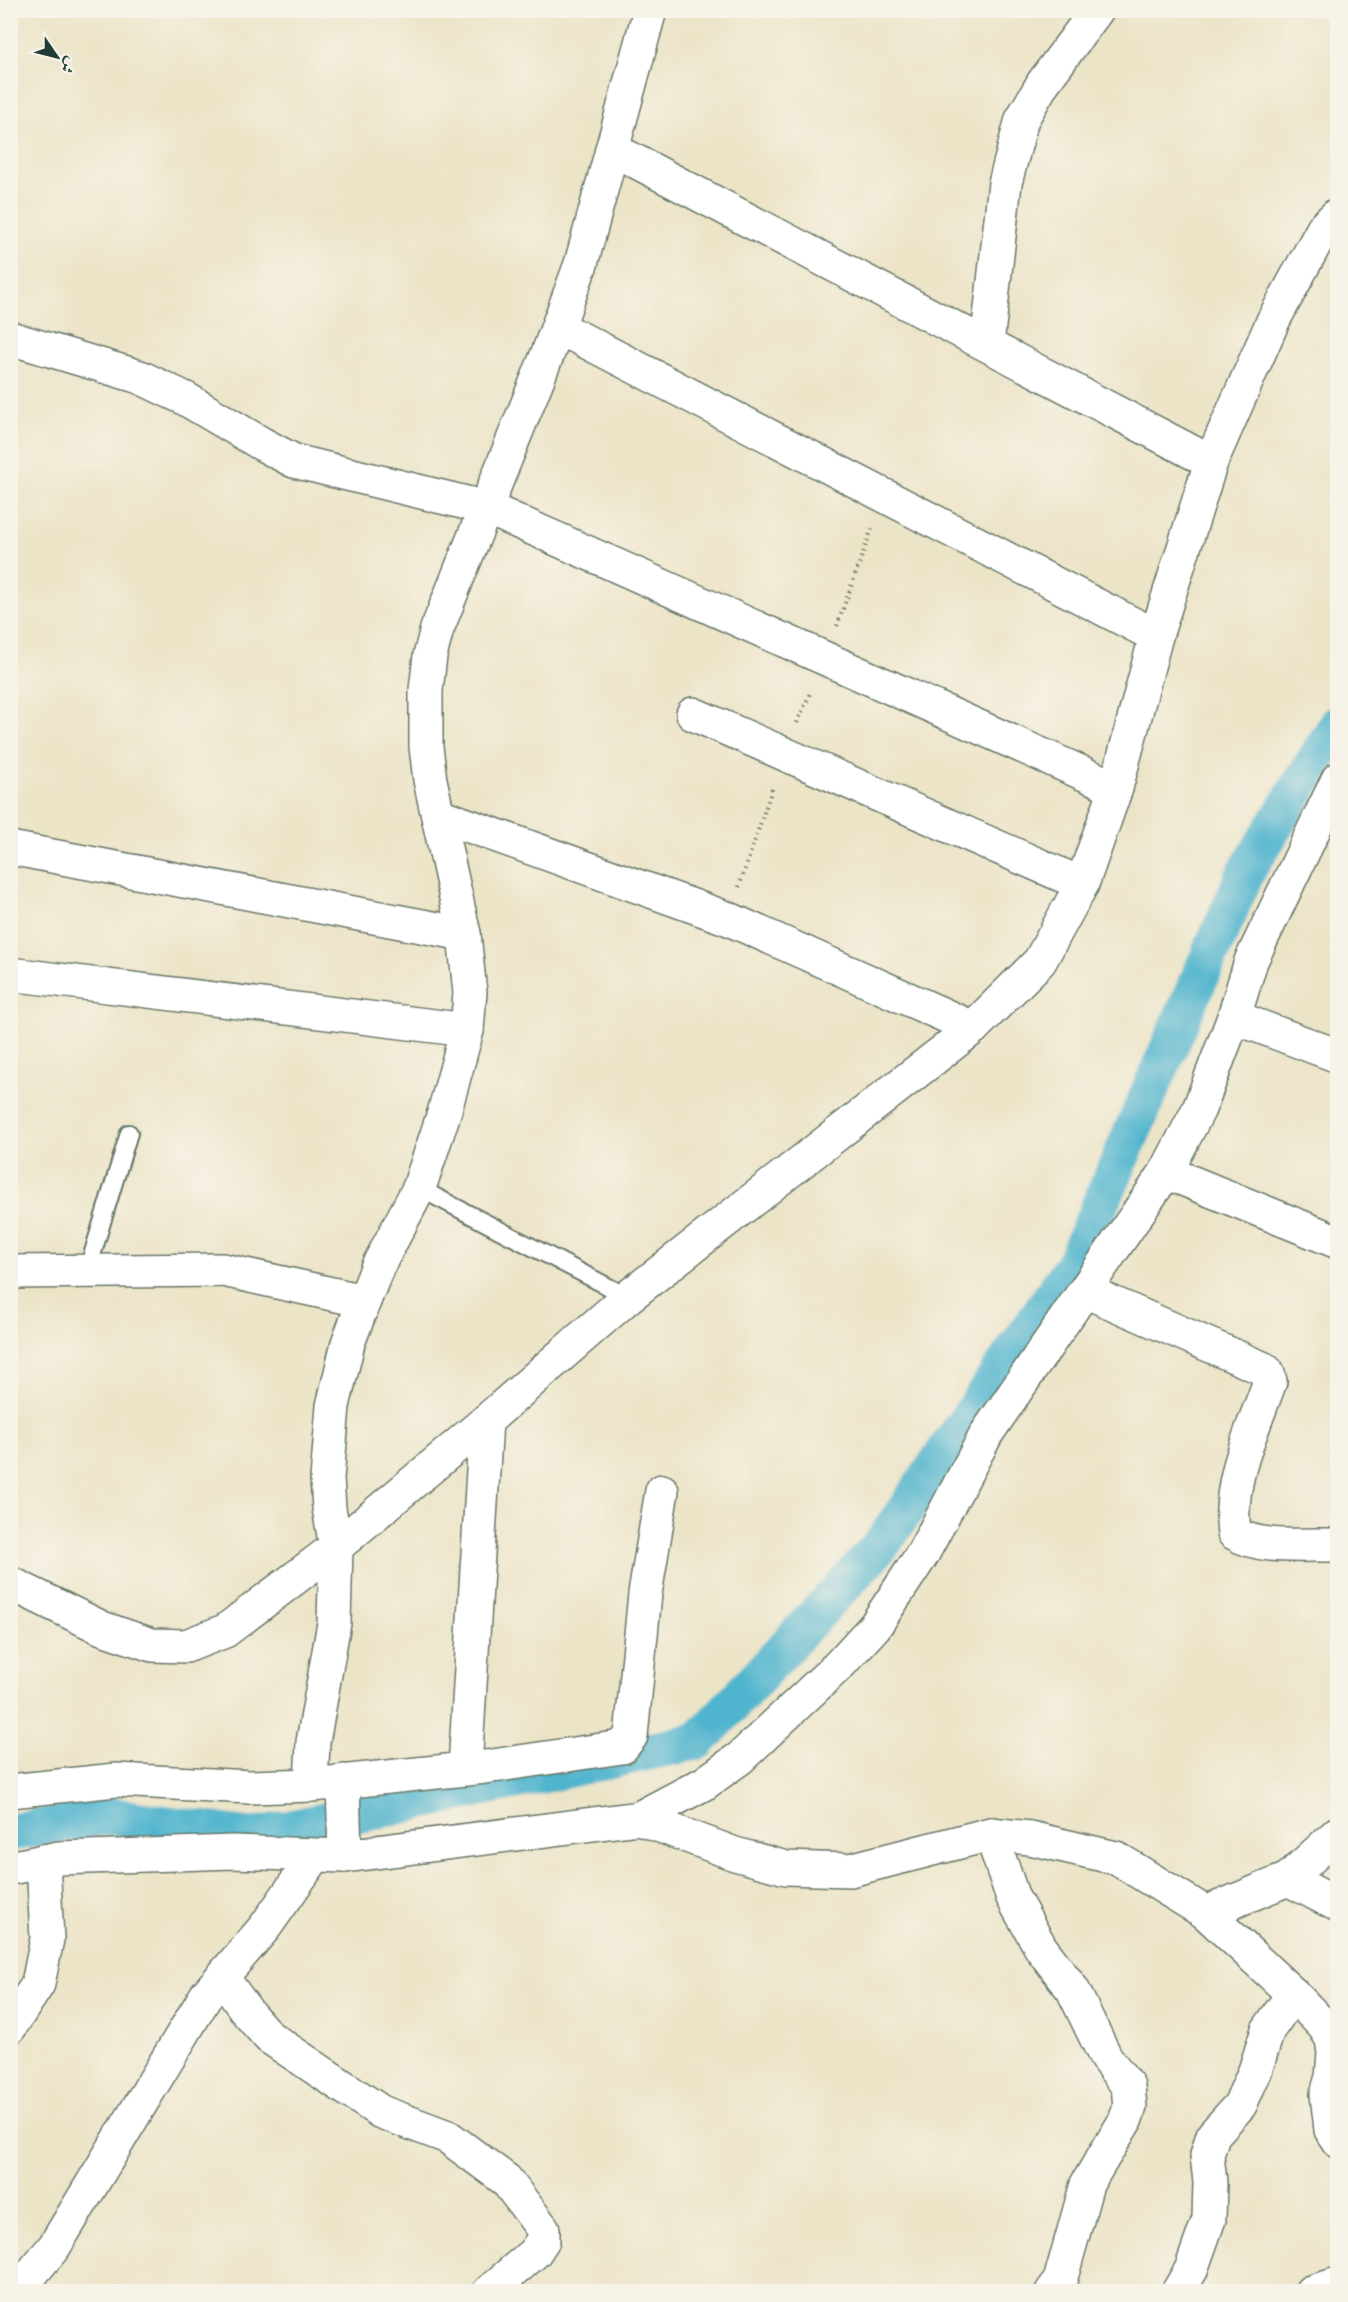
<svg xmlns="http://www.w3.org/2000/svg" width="1348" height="2302" font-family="'IM FELL French Canon',Amiri,serif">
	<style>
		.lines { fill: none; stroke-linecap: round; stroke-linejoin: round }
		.canal { stroke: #50b4ce; stroke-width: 38 }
		.service-casing { stroke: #677767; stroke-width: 20 }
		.minor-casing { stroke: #677767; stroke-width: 36 }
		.path { stroke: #677767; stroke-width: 4; stroke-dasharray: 1.5 4.5; stroke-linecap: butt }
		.service { stroke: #fff; stroke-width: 16 }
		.minor { stroke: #fff; stroke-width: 33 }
	</style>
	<rect width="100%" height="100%" fill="#f7f3e8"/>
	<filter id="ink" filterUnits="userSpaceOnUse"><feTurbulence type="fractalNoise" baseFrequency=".0167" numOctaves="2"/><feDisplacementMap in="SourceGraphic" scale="12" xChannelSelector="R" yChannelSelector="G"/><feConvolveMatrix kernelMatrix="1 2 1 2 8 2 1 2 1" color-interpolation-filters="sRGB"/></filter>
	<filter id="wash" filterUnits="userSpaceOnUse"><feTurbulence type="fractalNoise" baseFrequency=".008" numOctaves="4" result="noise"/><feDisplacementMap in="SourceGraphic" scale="24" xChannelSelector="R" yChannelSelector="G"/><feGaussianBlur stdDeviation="1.35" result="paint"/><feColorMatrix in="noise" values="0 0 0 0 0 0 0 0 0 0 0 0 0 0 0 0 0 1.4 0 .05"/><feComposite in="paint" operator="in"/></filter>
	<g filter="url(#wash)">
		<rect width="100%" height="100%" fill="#ece4c7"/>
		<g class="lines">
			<polyline class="canal" points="10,1832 110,1816 252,1837 698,1741 882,1544 1075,1262 1246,872 1338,724"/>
		</g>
	</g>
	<g filter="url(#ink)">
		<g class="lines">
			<g class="service-casing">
				<g id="service">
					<polyline points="419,1188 628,1297"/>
					<polyline points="87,1272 129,1133"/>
				</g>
			</g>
			<g class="minor-casing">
				<g id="minor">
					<polyline points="612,149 1211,462"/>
					<polyline points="558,327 1156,636"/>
					<polyline points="10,338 140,377 186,399 262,444 294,461 487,508 1116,788"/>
					<polyline points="987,344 1005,183 1022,119 1043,83 1097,10"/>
					<polyline points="693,714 1082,884"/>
					<polyline points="439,815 729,919 973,1028"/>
					<polyline points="10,848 464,934"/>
					<polyline points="10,974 467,1030"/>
					<polyline points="1234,1017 1338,1056"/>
					<polyline points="1166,1172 1338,1242"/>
					<polyline points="10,1272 223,1270 364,1301"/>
					<path d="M1085,1291l179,78 4,4 2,8c-17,49 -43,99 -36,152 26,17 72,11 104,12"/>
					<polyline points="10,1583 102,1628 152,1645 186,1646 225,1631 336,1547 486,1421 628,1297 973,1028 1040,961 1082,884 1116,788 1156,636 1211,462 1273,321 1324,227 1338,214"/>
					<polyline points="465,1768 486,1421"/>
					<polyline points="311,1785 313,1742 334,1623 336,1547 329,1508 327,1479 333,1406 348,1343 364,1301 378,1266 419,1188 444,1113 467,1030 470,993 464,934 430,780 426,747 426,690 430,656 437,629 548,353 581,264 650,10"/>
					<polyline points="10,1791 116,1780 250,1787 311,1785 485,1767 622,1747 631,1736 645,1594 662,1491"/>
					<polyline points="639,1818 705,1783 740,1758 840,1664 875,1626 922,1555 987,1433 1166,1172 1199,1109 1234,1017 1251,961 1338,779"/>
					<polyline points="991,1834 1013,1898 1041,1948 1073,1990 1106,2058 1128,2086 1130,2107 1125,2121 1087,2184 1060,2281 1052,2292"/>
					<polyline points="345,1856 639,1818 735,1854 786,1868 850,1870 991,1834 1030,1838 1116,1858 1206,1913 1293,1994 1324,2026 1332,2039 1334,2053 1332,2077 1327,2094 1331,2130 1338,2141"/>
					<polyline points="10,1868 59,1858 233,1852 345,1856 343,1781"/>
					<polyline points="1288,1879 1338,1833"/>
					<polyline points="1206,1913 1288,1879 1338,1905"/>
					<polyline points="222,1977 248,2013 269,2037 381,2112 448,2137 506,2180 543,2229 543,2240 535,2252 489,2292"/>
					<polyline points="10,2027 38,1984 47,1939 43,1861"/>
					<polyline points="12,2292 22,2285 54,2247 207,1994 265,1927 315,1856"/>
					<polyline points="1178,2292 1191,2270 1209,2219 1210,2182 1207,2155 1213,2135 1240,2105 1255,2071 1268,2030 1293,1994"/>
					<polyline points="1311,2292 1338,2284"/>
				</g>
			</g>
			<g class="path">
				<polyline points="837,626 872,528"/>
				<polyline points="797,723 811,691"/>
				<polyline points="739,887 773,786"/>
			</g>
			<use href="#service" class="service"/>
			<use href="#minor" class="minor"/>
		</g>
	</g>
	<rect width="1348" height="2302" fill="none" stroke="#f7f3e8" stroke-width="36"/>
	<g transform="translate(57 57) rotate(125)" stroke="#f7f3e8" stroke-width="4.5" paint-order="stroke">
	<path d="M0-4.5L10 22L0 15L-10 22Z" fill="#1f3d34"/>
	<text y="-9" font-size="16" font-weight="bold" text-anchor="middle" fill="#1f3d34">ش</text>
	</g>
</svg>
